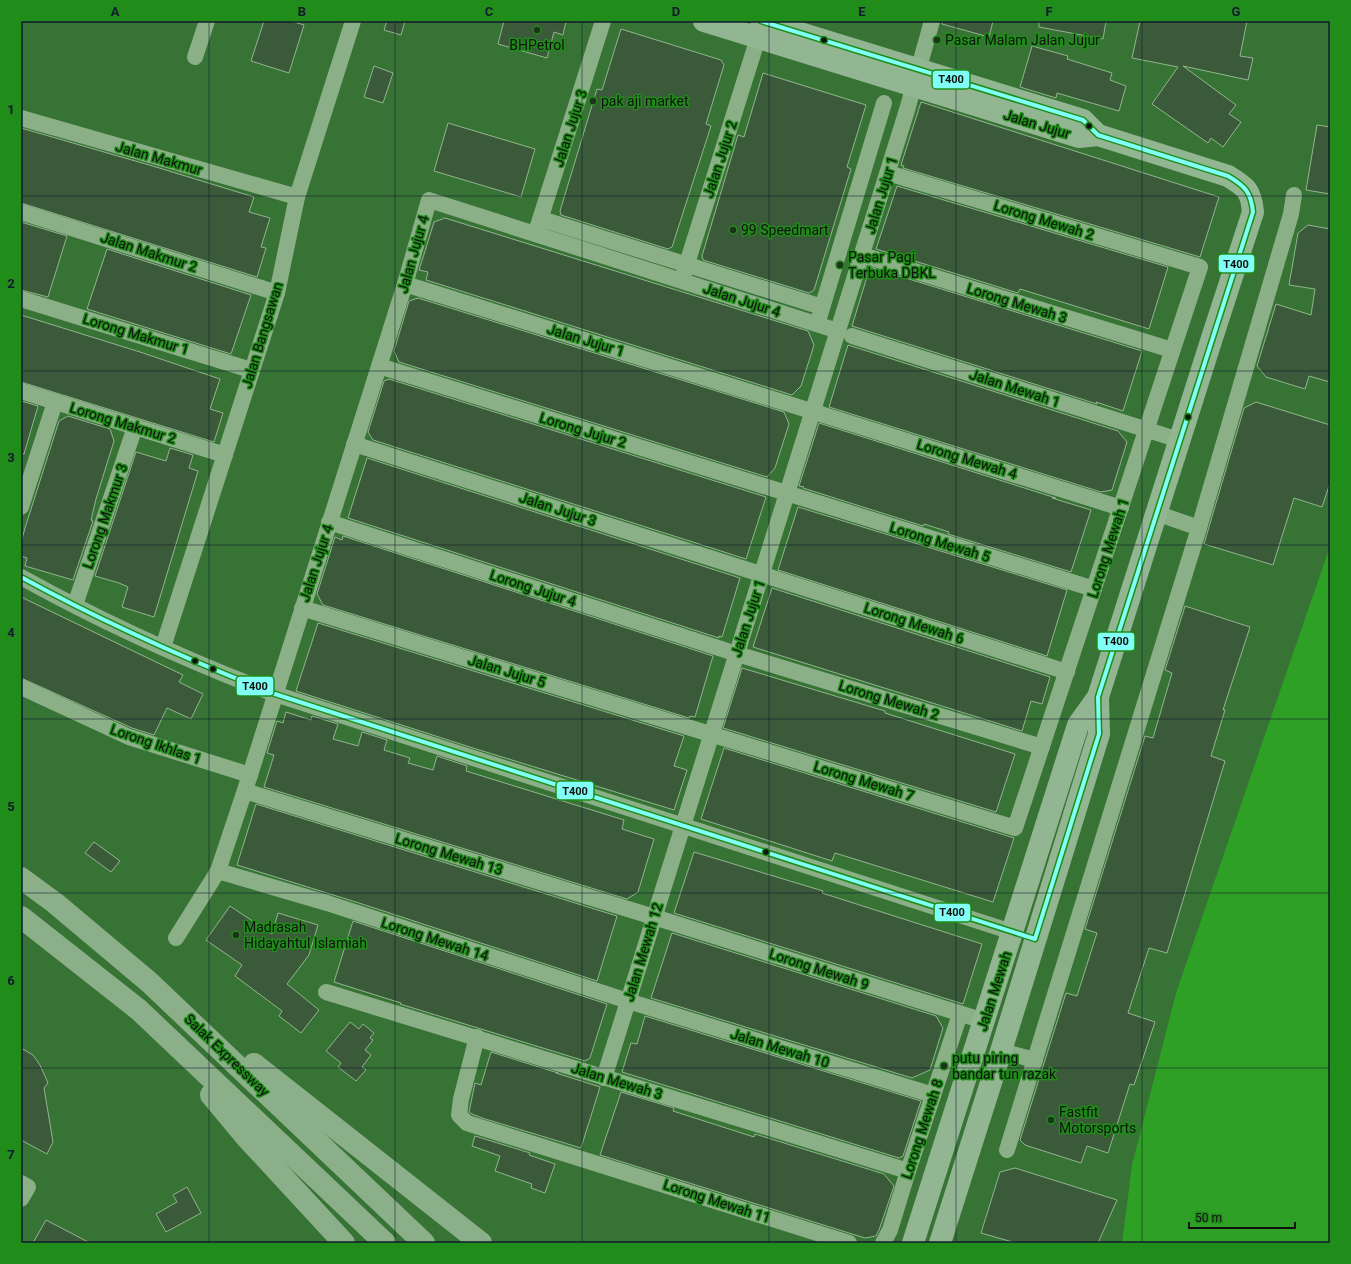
<svg xmlns="http://www.w3.org/2000/svg" width="1351" height="1264" font-family="Roboto,sans-serif">
	<style>
		.green { fill: #2da025 }
		.building { fill: #3b5a39; stroke: #92b590 }
		.lines { fill: none; stroke-linecap: round; stroke-linejoin: round }
		.street { stroke: #8bb088; stroke-width: 16 }
		.secondary { stroke: #93b692; stroke-width: 22 }
		.highway { stroke: #8baf89; stroke-width: 22 }
		.bus-1-casing { stroke: #208d1a; stroke-width: 7 }
		.bus-1 { stroke: #80fff6; stroke-width: 4 }
		.grid { fill: none; stroke: #131a2f; stroke-width: 1; stroke-opacity: 0.55 }
		.poi-dot { fill: #1e331d; stroke: #208d1a; stroke-width: 1.5 }
		.bus-dot { fill: #111; stroke: #208d1a; stroke-width: 1.5 }
		.labels { text-anchor: middle; stroke-width: 3; stroke-linejoin: round; paint-order: stroke }
		.poi-label { font-size: 14px; fill: #111; stroke: #208d1a; text-anchor: start }
		.street-label { font-size: 14px; fill: #111; stroke: #208d1a }
		.line-badge { stroke: #208d1a; stroke-width: 1.5 }
		.pale-badge-label { font-size: 11px; text-anchor: middle; font-weight: bold; fill: #111 }
		.neatline { fill: none; stroke: #131a2f; stroke-width: 1.5 }
		.grid-label { font-size: 13px; text-anchor: middle; font-weight: bold; fill: #131a2f }
	</style>
	<rect width="100%" height="100%" fill="#377334"/>
	<polygon class="green" points="1330,546 1330,1243 1122,1243 1132,1165 1176,993"/>
	<g class="building">
		<polygon points="264,21 291,21 304,25 289,73 251,61"/>
		<polygon points="387,21 405,21 401,35 384,30"/>
		<polygon points="504,21 566,21 563,35 554,32 547,58 498,44"/>
		<polygon points="943,21 993,21 989,37 942,24"/>
		<polygon points="1039,21 1106,21 1103,39 1039,27"/>
		<polygon points="1140,21 1247,21 1240,56 1253,58 1248,80 1183,66 1236,105 1229,114 1241,122 1223,147 1211,138 1208,143 1152,104 1178,67 1132,58"/>
		<polygon points="621,29 721,60 724,65 706,124 711,126 672,247 668,249 561,215 560,211 597,89 602,90"/>
		<polygon points="1032,46 1068,56 1067,59 1112,73 1110,80 1126,86 1119,111 1057,93 1056,98 1020,87"/>
		<polygon points="374,66 393,73 383,103 364,97"/>
		<polygon points="763,73 866,105 847,167 851,169 814,290 809,293 703,260 702,256 738,135 744,137"/>
		<polygon points="921,102 1219,197 1200,257 903,168 904,166 901,165"/>
		<polygon points="448,123 535,149 521,197 434,171"/>
		<polygon points="1317,125 1330,127 1330,194 1306,190"/>
		<polygon points="21,128 156,167 254,197 249,212 270,218 261,247 266,248 257,277 21,203"/>
		<polygon points="897,186 1168,267 1149,329 1020,289 1018,293 876,249"/>
		<polygon points="445,218 808,331 814,345 801,386 792,395 426,280 428,272 419,270 426,248 434,222"/>
		<polygon points="21,222 67,236 48,297 21,290"/>
		<polygon points="1308,225 1330,229 1330,382 1309,376 1305,389 1266,377 1257,366 1276,304 1311,315 1315,289 1289,285 1298,233"/>
		<polygon points="107,249 251,295 231,354 87,309"/>
		<polygon points="870,267 1142,351 1123,411 1096,402 1097,404 852,326"/>
		<polygon points="418,298 784,412 789,424 775,468 767,477 399,362 394,351 409,301"/>
		<polygon points="21,315 140,352 220,379 210,409 223,413 214,442 21,382"/>
		<polygon points="848,345 1118,431 1127,442 1112,490 1101,492 829,407"/>
		<polygon points="389,379 766,497 746,559 373,440 368,432 384,381"/>
		<polygon points="21,401 38,406 24,454 21,453"/>
		<polygon points="1256,402 1330,425 1330,483 1322,507 1294,498 1273,565 1204,544 1244,408"/>
		<polygon points="68,416 110,429 114,441 96,499 91,520 93,521 73,580 25,566 27,558 21,556 21,543 25,528 59,421"/>
		<polygon points="819,423 1056,498 1052,498 1091,510 1071,572 948,534 949,532 924,524 923,526 803,488 804,487 799,486"/>
		<polygon points="170,448 193,455 189,468 198,471 154,617 122,607 128,587 119,583 95,576 136,452 166,461"/>
		<polygon points="367,458 740,578 722,637 719,636 719,638 348,518"/>
		<polygon points="798,507 1067,590 1047,656 778,570"/>
		<polygon points="343,536 713,656 695,717 690,716 689,718 323,605 317,594 335,537 342,540"/>
		<polygon points="772,588 1050,677 1042,704 1031,701 1022,731 753,647"/>
		<polygon points="21,597 183,675 179,682 203,694 191,719 167,708 154,735 132,728 21,678"/>
		<polygon points="1185,606 1250,627 1223,710 1225,710 1211,756 1225,761 1167,953 1149,948 1128,1013 1155,1022 1134,1085 1130,1084 1108,1153 1087,1146 1081,1163 1025,1145 1020,1140 1066,993 1077,996 1097,933 1085,929 1145,736 1153,738 1172,673 1165,670"/>
		<polygon points="318,623 684,736 674,766 687,770 674,810 473,748 296,691"/>
		<polygon points="742,668 885,711 885,713 1015,754 996,812 723,728"/>
		<polygon points="286,712 311,720 312,716 338,724 333,739 358,746 362,732 387,740 384,750 410,758 408,763 433,770 437,756 467,766 466,771 624,820 622,829 654,839 638,892 627,899 264,787 274,755 267,753 277,721 283,723"/>
		<polygon points="724,748 1014,838 993,902 835,853 832,861 701,819"/>
		<polygon points="256,804 617,916 597,981 359,903 237,865"/>
		<polygon points="94,842 120,861 111,872 85,853"/>
		<polygon points="694,852 823,891 822,893 982,944 963,1004 674,913"/>
		<polygon points="230,906 272,934 278,913 318,925 309,955 287,984 319,1010 301,1033 279,1016 282,1011 235,976 242,965 206,940"/>
		<polygon points="353,921 607,1004 590,1058 585,1061 400,1004 401,1003 334,982"/>
		<polygon points="672,933 936,1016 943,1028 930,1070 912,1078 651,998"/>
		<polygon points="645,1016 921,1101 903,1156 899,1158 622,1072 631,1043 637,1044"/>
		<polygon points="350,1022 359,1029 363,1024 374,1033 370,1038 373,1040 365,1050 371,1055 362,1067 366,1070 356,1081 338,1067 341,1063 326,1051"/>
		<polygon points="21,1048 33,1055 40,1065 48,1083 44,1088 53,1142 47,1154 21,1140"/>
		<polygon points="491,1052 558,1073 556,1073 600,1087 581,1148 482,1118 472,1114 469,1112 475,1083 481,1085"/>
		<polygon points="621,1092 674,1108 673,1111 754,1137 755,1134 884,1174 894,1186 879,1230 876,1236 865,1238 600,1155"/>
		<polygon points="475,1136 530,1153 529,1155 555,1164 545,1193 531,1188 532,1184 495,1171 500,1156 472,1146"/>
		<polygon points="1015,1168 1117,1200 1098,1243 1016,1243 981,1233 1000,1172"/>
		<polygon points="187,1187 201,1213 166,1232 156,1214 177,1202 173,1195"/>
		<polygon points="46,1220 90,1243 33,1243"/>
	</g>
	<g class="lines">
		<g class="street">
			<polyline points="195,57 207,21"/>
			<polyline points="21,118 297,197"/>
			<polyline points="21,212 277,293"/>
			<polyline points="541,219 822,307"/>
			<polyline points="537,229 603,21"/>
			<polyline points="862,255 1172,350"/>
			<polyline points="684,273 758,38"/>
			<polyline points="405,284 1121,508"/>
			<polyline points="21,299 251,370"/>
			<polyline points="819,318 884,103"/>
			<polyline points="852,336 1179,440"/>
			<polyline points="379,366 1094,589"/>
			<polyline points="21,391 225,455"/>
			<polyline points="354,444 1067,672"/>
			<polyline points="21,507 55,402"/>
			<polyline points="1156,513 1199,528"/>
			<polyline points="329,522 737,654 1042,747"/>
			<path d="M21,577c81,45 167,84 254,117l737,238"/>
			<polyline points="75,605 135,427"/>
			<polyline points="302,608 1015,828 1200,267 888,173"/>
			<polyline points="163,647 277,293 297,197 353,21"/>
			<polyline points="21,687 129,737 250,775"/>
			<polyline points="245,791 654,917 984,1021"/>
			<polyline points="218,871 327,903 628,1001 933,1095"/>
			<polyline points="176,938 218,871 250,775 405,284 429,200 838,331"/>
			<path d="M326,992c194,58 388,119 582,179"/>
			<polyline points="477,1037 461,1099 459,1115 467,1123 849,1243"/>
			<polyline points="1001,1051 1035,1060"/>
			<polyline points="604,1078 907,110 932,21"/>
			<polyline points="1007,1150 1199,528 1291,214 1294,195"/>
			<polyline points="21,1183 28,1187 21,1199"/>
			<polyline points="883,1243 890,1230 908,1171 960,1014"/>
		</g>
		<g class="secondary">
			<path d="M704,21l375,116 19,-2 130,41c18,11 23,14 25,36l-41,126 -114,359 -20,28 -165,518"/>
			<polyline points="761,21 1083,120 1098,135"/>
			<polyline points="940,1243 1001,1051 1099,734 1098,697"/>
		</g>
		<g class="highway">
			<polyline points="21,878 55,903 149,982 424,1243"/>
			<polyline points="21,917 139,1010 385,1243"/>
			<polyline points="254,1064 481,1243"/>
			<polyline points="211,1095 246,1137 344,1243"/>
		</g>
		<g class="bus-1-casing">
			<path id="bus-1" d="M21,577c82,45 167,83 254,117l760,245 64,-205 -1,-37 155,-485c-2,-20 -8,-26 -25,-36l-130,-41 -15,-15 -322,-99"/>
		</g>
		<use href="#bus-1" class="bus-1"/>
	</g>
	<path class="grid" d="M209,21v1222M395,21v1222M582,21v1222M769,21v1222M956,21v1222M1142,21v1222M21,196h1309M21,371h1309M21,545h1309M21,719h1309M21,893h1309M21,1068h1309"/>
	<g class="poi-dot">
		<circle cx="537" cy="30" r="4"/>
		<circle cx="937" cy="40" r="4"/>
		<circle cx="593" cy="101" r="4"/>
		<circle cx="733" cy="230" r="4"/>
		<circle cx="840" cy="265" r="4"/>
		<circle cx="236" cy="935" r="4"/>
		<circle cx="944" cy="1066" r="4"/>
		<circle cx="1051" cy="1120" r="4"/>
	</g>
	<g class="bus-dot">
		<circle cx="824" cy="40" r="3.5"/>
		<circle cx="1089" cy="126" r="3.5"/>
		<circle cx="1188" cy="417" r="3.5"/>
		<circle cx="195" cy="661" r="3.5"/>
		<circle cx="213" cy="669" r="3.5"/>
		<circle cx="766" cy="852" r="3.5"/>
	</g>
	<g class="labels">
		<g class="poi-label">
			<text x="945" y="45">Pasar Malam Jalan Jujur</text>
			<text x="537" y="50" text-anchor="middle">BHPetrol</text>
			<text x="601" y="106">pak aji market</text>
			<text x="741" y="235">99 Speedmart</text>
			<text x="848" y="262">Pasar Pagi<tspan x="848" dy="16">Terbuka DBKL</tspan></text>
			<text x="244" y="932">Madrasah<tspan x="244" dy="16">Hidayahtul Islamiah</tspan></text>
			<text x="952" y="1063">putu piring<tspan x="952" dy="16">bandar tun razak</tspan></text>
			<text x="1059" y="1117">Fastfit<tspan x="1059" dy="16">Motorsports</tspan></text>
		</g>
		<g class="street-label">
			<text transform="translate(1037 124) rotate(17)" y="5">Jalan Jujur</text>
			<text transform="translate(570 128) rotate(-72)" y="5">Jalan Jujur 3</text>
			<text transform="translate(159 158) rotate(16)" y="5">Jalan Makmur</text>
			<text transform="translate(720 159) rotate(-72)" y="5">Jalan Jujur 2</text>
			<text transform="translate(881 195) rotate(-73)" y="5">Jalan Jujur 1</text>
			<text transform="translate(1044 220) rotate(17)" y="5">Lorong Mewah 2</text>
			<text transform="translate(149 252) rotate(18)" y="5">Jalan Makmur 2</text>
			<text transform="translate(413 254) rotate(-74)" y="5">Jalan Jujur 4</text>
			<text transform="translate(742 300) rotate(18)" y="5">Jalan Jujur 4</text>
			<text transform="translate(1017 303) rotate(17)" y="5">Lorong Mewah 3</text>
			<text transform="translate(136 334) rotate(17)" y="5">Lorong Makmur 1</text>
			<text transform="translate(262 335) rotate(-73)" y="5">Jalan Bangsawan</text>
			<text transform="translate(586 340) rotate(17)" y="5">Jalan Jujur 1</text>
			<text transform="translate(1015 388) rotate(18)" y="5">Jalan Mewah 1</text>
			<text transform="translate(123 423) rotate(17)" y="5">Lorong Makmur 2</text>
			<text transform="translate(583 430) rotate(17)" y="5">Lorong Jujur 2</text>
			<text transform="translate(967 459) rotate(17)" y="5">Lorong Mewah 4</text>
			<text transform="translate(558 509) rotate(18)" y="5">Jalan Jujur 3</text>
			<text transform="translate(105 516) rotate(-71)" y="5">Lorong Makmur 3</text>
			<text transform="translate(940 542) rotate(17)" y="5">Lorong Mewah 5</text>
			<text transform="translate(1108 548) rotate(-72)" y="5">Lorong Mewah 1</text>
			<text transform="translate(316 563) rotate(-72)" y="5">Jalan Jujur 4</text>
			<text transform="translate(533 588) rotate(18)" y="5">Lorong Jujur 4</text>
			<text transform="translate(748 618) rotate(-72)" y="5">Jalan Jujur 1</text>
			<text transform="translate(914 623) rotate(18)" y="5">Lorong Mewah 6</text>
			<text transform="translate(507 671) rotate(17)" y="5">Jalan Jujur 5</text>
			<text transform="translate(889 700) rotate(17)" y="5">Lorong Mewah 2</text>
			<text transform="translate(156 744) rotate(19)" y="5">Lorong Ikhlas 1</text>
			<text transform="translate(864 781) rotate(17)" y="5">Lorong Mewah 7</text>
			<text transform="translate(449 854) rotate(17)" y="5">Lorong Mewah 13</text>
			<text transform="translate(435 939) rotate(18)" y="5">Lorong Mewah 14</text>
			<text transform="translate(643 952) rotate(-73)" y="5">Jalan Mewah 12</text>
			<text transform="translate(819 969) rotate(18)" y="5">Lorong Mewah 9</text>
			<text transform="translate(994 991) rotate(-72)" y="5">Jalan Mewah</text>
			<text transform="translate(780 1048) rotate(17)" y="5">Jalan Mewah 10</text>
			<text transform="translate(227 1055) rotate(44)" y="5">Salak Expressway</text>
			<text transform="translate(617 1081) rotate(17)" y="5">Jalan Mewah 3</text>
			<text transform="translate(922 1129) rotate(-72)" y="5">Lorong Mewah 8</text>
			<text transform="translate(717 1201) rotate(18)" y="5">Lorong Mewah 11</text>
		</g>
	</g>
	<g class="line-badge">
		<rect x="932" y="70" width="38" height="19" rx="4" fill="#80fff6"/>
		<rect x="1218" y="254" width="37" height="19" rx="4" fill="#80fff6"/>
		<rect x="1097" y="632" width="38" height="19" rx="4" fill="#80fff6"/>
		<rect x="236" y="676" width="38" height="20" rx="4" fill="#80fff6"/>
		<rect x="556" y="781" width="38" height="19" rx="4" fill="#80fff6"/>
		<rect x="934" y="903" width="37" height="19" rx="4" fill="#80fff6"/>
	</g>
	<g class="pale-badge-label">
		<text x="951" y="83">T400</text>
		<text x="1236" y="268">T400</text>
		<text x="1116" y="645">T400</text>
		<text x="255" y="690">T400</text>
		<text x="575" y="795">T400</text>
		<text x="952" y="916">T400</text>
	</g>
	<rect width="1351" height="1264" fill="none" stroke="#208d1a" stroke-width="44"/>
	<path d="M1189 1222v6h106v-6" fill="none" stroke="#111111" stroke-width="2"/>
	<text x="1195" y="1222" font-size="12" fill="#111111" stroke="#208d1a" stroke-width="3" paint-order="stroke">50 m</text>
	<rect x="22" y="22" width="1307" height="1220" class="neatline"/>
	<g class="grid-label">
		<text x="115" y="16">A</text>
		<text x="302" y="16">B</text>
		<text x="489" y="16">C</text>
		<text x="676" y="16">D</text>
		<text x="862" y="16">E</text>
		<text x="1049" y="16">F</text>
		<text x="1236" y="16">G</text>
		<text x="11" y="114">1</text>
		<text x="11" y="288">2</text>
		<text x="11" y="462">3</text>
		<text x="11" y="637">4</text>
		<text x="11" y="811">5</text>
		<text x="11" y="985">6</text>
		<text x="11" y="1159">7</text>
	</g>
</svg>
